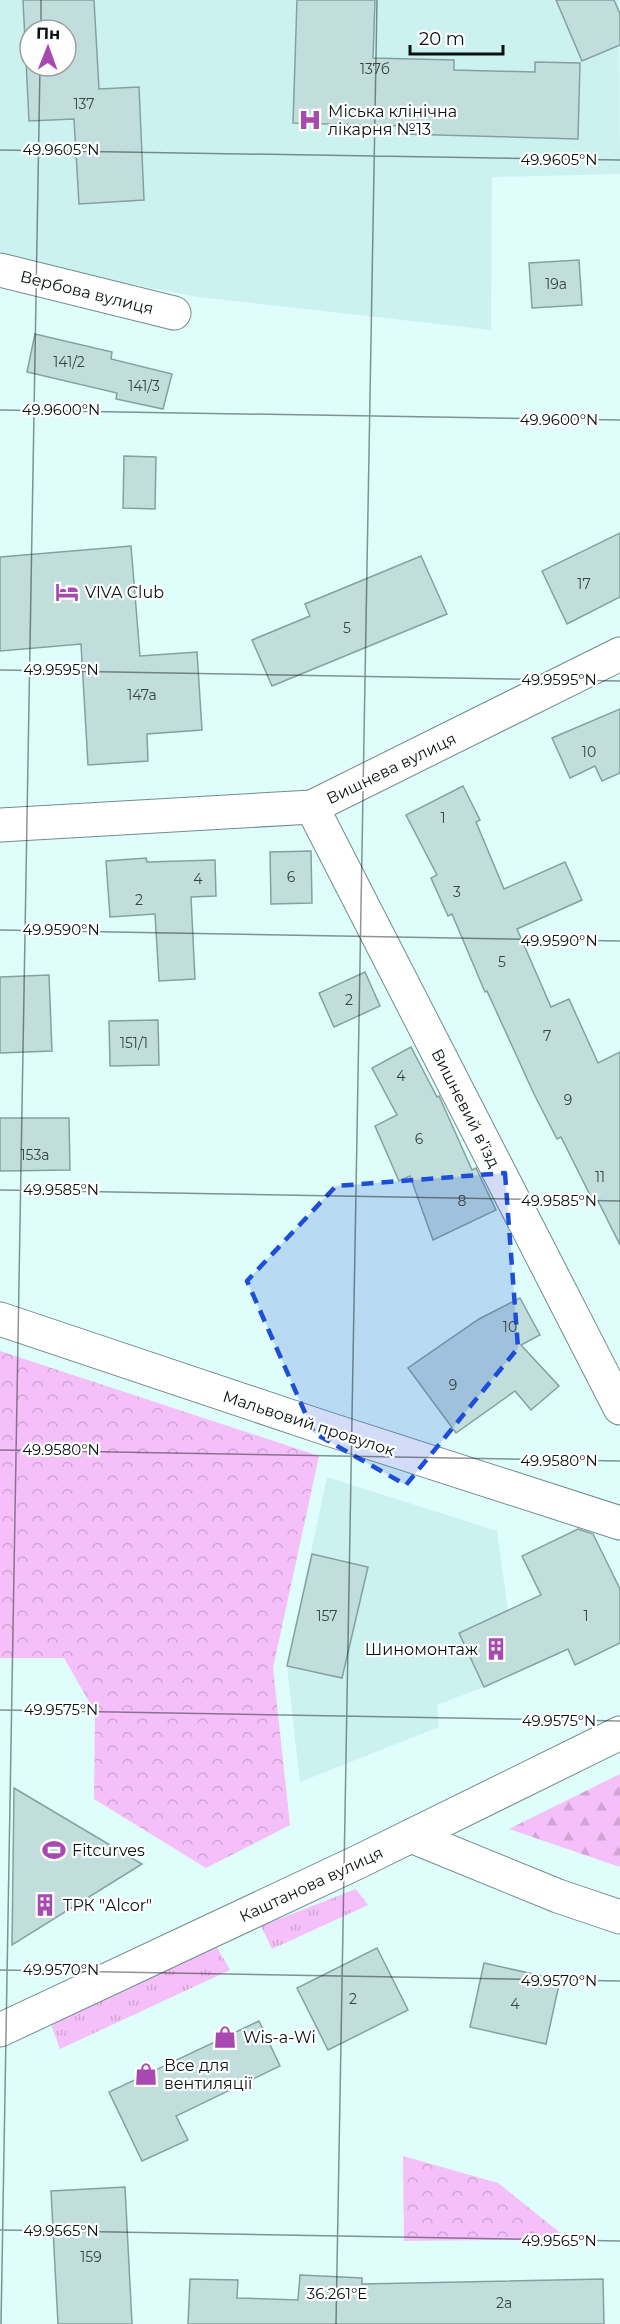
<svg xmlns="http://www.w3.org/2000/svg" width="620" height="2324" font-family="Montserrat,sans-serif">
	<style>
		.built { fill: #ccf2f0; fill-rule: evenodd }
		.grass { fill: url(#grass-tufts) }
		.forest { fill: url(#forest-firs) }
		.park { fill: url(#park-crowns) }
		.building { fill: #c1dedd; stroke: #85a19f; stroke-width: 1.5; fill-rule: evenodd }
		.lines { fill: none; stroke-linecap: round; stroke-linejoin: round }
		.minor-casing { stroke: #718c8b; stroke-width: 35 }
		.minor { stroke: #fff; stroke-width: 33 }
		.marked { fill: #1d4ed8; fill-opacity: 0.2; stroke: #1d4ed8; stroke-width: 4.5; stroke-dasharray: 12 8; stroke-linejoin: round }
		.ticks { fill: none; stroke: #081211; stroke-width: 1.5; stroke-opacity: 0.45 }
		.labels { text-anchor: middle; stroke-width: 4.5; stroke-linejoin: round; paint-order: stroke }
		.number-label { font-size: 14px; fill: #364544 }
		.poi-label { font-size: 16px; fill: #081211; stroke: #fff; text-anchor: start }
		.street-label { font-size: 16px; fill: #081211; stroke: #fff }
		.ticks-label { font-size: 15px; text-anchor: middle; fill: #081211; stroke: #fff; stroke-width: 4.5; stroke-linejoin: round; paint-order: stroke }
	</style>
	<defs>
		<pattern id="grass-tufts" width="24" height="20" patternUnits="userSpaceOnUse" patternTransform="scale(1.5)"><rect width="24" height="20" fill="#f5c0f9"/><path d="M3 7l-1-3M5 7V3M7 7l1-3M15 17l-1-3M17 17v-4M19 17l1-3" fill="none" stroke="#d1a4d4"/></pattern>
		<pattern id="forest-firs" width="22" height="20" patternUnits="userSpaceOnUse" patternTransform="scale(1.5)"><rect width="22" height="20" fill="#f5c0f9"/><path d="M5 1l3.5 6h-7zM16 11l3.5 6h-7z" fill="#d1a4d4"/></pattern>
		<pattern id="park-crowns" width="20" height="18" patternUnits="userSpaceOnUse" patternTransform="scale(1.5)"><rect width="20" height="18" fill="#f5c0f9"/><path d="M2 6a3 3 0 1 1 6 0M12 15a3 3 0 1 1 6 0" fill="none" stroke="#d1a4d4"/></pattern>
	</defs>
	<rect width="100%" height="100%" fill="#dffdfb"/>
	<g class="built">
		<path d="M0,0h619l1,174 -128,3 -1,153 -293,-33 -198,-38zM30,30h36v36h-36z"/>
		<polygon points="327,1477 497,1531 508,1611 459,1633 484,1687 437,1705 439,1727 300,1782 287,1666"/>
	</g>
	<g class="grass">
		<polygon points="356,1889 368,1905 272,1949 261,1926"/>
		<polygon points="214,1942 230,1970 60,2049 50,2022"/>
	</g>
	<polygon class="forest" points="620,1774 620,1867 509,1829"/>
	<g class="park">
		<polygon points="0,1351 319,1456 273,1668 290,1825 206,1868 94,1799 95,1712 64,1658 0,1658"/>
		<polygon points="403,2156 498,2183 568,2239 404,2241"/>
	</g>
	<g class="building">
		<path d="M23,0h71l5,89 40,-2 5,113 -65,4 -5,-85 -45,2zM30,30h36v36h-36z"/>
		<polygon points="297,0 375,0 373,58 454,60 454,70 535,72 535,62 580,63 578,139 403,134 404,126 293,123"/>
		<polygon points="556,0 614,0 620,14 620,45 582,61"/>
		<polygon points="579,260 582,305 532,308 529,263"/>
		<polygon points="35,334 112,352 111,359 172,374 163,409 116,399 117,393 27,372"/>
		<polygon points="124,456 156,457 155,509 123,508"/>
		<polygon points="620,533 620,597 567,624 542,571"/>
		<polygon points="131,546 140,656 197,652 202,730 147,734 148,761 88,765 81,644 0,651 0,557"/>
		<polygon points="421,556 447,614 272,686 252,640 310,616 305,604"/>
		<polygon points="620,709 620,773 602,781 595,766 570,778 552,738"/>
		<polygon points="463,786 480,820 476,822 504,889 565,862 582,900 517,929 551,1007 569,999 598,1063 620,1052 620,1245 598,1201 594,1203 561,1137 557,1139 534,1094 487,991 485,992 452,914 448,916 431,878 437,875 406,815"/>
		<polygon points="311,851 312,903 271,904 270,852"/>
		<polygon points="146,858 147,862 215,860 216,896 191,897 195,979 159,981 155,914 110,917 106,861"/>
		<polygon points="365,972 380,1006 334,1027 319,993"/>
		<polygon points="49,975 52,1051 0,1053 0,977"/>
		<polygon points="158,1020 159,1065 110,1066 109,1021"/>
		<polygon points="411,1047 437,1097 439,1096 472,1170 476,1168 496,1210 433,1240 410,1176 399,1181 375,1126 397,1115 372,1068"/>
		<polygon points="0,1118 69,1118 70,1170 0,1171"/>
		<polygon points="520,1298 540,1335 521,1345 559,1386 531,1410 515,1391 456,1433 408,1368 479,1319"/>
		<polygon points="578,1529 593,1534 620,1589 620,1643 575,1665 568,1649 484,1687 459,1633 541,1595 522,1556"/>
		<polygon points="312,1554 368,1567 342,1678 287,1666"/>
		<polygon points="14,1788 142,1864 12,1945"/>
		<polygon points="377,1948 408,2010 328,2050 297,1988"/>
		<polygon points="484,1963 560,1980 546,2044 470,2027"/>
		<polygon points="259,2021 280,2066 176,2116 188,2140 142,2161 109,2092"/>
		<polygon points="125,2187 132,2324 58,2324 51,2191"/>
		<polygon points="300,2275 362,2278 362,2284 603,2279 604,2324 188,2324 190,2279 238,2280 237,2298 298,2300"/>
	</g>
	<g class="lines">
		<g class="minor-casing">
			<g id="minor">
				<polyline points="0,270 174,313"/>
				<polyline points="312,807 620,1408"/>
				<polyline points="0,825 312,807 620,654"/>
				<polyline points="0,1319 322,1427 620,1523"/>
				<polyline points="411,1836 558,1896 620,1917"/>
				<polyline points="0,2030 358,1862 620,1733"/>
			</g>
		</g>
		<use href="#minor" class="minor"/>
	</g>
	<path class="marked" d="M505,1173l13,175 -112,137 -92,-52 -67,-152 89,-95z"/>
	<path class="ticks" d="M41,30v-30M0,150l620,10M0,410l620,10M0,670l620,11M0,930l620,11M0,1190l620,11M0,1450l620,11M0,1710l620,11M0,1970l620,11M0,2230l620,11M1,2324l39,-2258M336,2324l41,-2324"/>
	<defs>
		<g id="hospital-bare" transform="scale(1.8)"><path d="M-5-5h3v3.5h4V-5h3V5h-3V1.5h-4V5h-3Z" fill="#a848b1" stroke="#fff" stroke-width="2.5" paint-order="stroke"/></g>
		<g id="hotel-bare" transform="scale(1.8)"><path d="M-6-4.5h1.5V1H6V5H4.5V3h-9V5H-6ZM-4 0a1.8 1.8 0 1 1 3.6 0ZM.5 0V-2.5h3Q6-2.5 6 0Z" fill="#a848b1" stroke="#fff" stroke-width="2.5" paint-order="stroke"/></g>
		<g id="building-bare" transform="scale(1.8)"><path d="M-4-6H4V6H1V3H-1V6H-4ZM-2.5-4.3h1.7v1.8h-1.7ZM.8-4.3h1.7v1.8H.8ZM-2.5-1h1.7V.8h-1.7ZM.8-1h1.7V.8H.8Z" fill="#a848b1" stroke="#fff" stroke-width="2.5" paint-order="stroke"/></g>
		<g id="stadium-bare" transform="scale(1.8)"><path d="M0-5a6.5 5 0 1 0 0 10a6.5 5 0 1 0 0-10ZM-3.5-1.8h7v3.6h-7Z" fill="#a848b1" stroke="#fff" stroke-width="2.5" paint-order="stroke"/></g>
		<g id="shop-bare" transform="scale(1.8)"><path d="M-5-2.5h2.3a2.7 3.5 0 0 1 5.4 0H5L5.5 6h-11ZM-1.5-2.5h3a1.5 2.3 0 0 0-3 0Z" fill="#a848b1" stroke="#fff" stroke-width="2.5" paint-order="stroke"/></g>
	</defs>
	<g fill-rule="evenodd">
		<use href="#hospital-bare" x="310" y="120"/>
		<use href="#hotel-bare" x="67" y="592"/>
		<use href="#building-bare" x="496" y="1649"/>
		<use href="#stadium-bare" x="54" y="1850"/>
		<use href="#building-bare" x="45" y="1905"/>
		<use href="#shop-bare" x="225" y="2037"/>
		<use href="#shop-bare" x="146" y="2074"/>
	</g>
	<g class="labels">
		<g class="number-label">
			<text x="375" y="74">137б</text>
			<text x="84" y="109">137</text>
			<text x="556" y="289">19а</text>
			<text x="69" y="367">141/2</text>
			<text x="144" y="391">141/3</text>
			<text x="584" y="589">17</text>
			<text x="347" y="633">5</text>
			<text x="142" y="700">147а</text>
			<text x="589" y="757">10</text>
			<text x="443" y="823">1</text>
			<text x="291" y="882">6</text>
			<text x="198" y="884">4</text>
			<text x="457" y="897">3</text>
			<text x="139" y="905">2</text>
			<text x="502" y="967">5</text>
			<text x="349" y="1005">2</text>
			<text x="547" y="1041">7</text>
			<text x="134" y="1048">151/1</text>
			<text x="401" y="1081">4</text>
			<text x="568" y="1105">9</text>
			<text x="419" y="1144">6</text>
			<text x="35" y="1160">153а</text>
			<text x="600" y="1182">11</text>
			<text x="462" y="1206">8</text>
			<text x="510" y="1332">10</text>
			<text x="453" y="1390">9</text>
			<text x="327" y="1621">157</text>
			<text x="586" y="1621">1</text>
			<text x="353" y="2004">2</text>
			<text x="515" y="2009">4</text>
			<text x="91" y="2262">159</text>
			<text x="504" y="2308">2а</text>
		</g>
		<g class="poi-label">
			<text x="328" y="117">Міська клінічна<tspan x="328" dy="18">лікарня №13</tspan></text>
			<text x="85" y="598">VIVA Club</text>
			<text x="478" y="1655" text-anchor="end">Шиномонтаж</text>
			<text x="72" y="1856">Fitcurves</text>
			<text x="63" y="1911">ТРК "Alcor"</text>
			<text x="243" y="2043">Wis-a-Wi</text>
			<text x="164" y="2071">Все для<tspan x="164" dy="18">вентиляції</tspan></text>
		</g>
		<g class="street-label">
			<text transform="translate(87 292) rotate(14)" y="6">Вербова вулиця</text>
			<text transform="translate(391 768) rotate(-26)" y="6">Вишнева вулиця</text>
			<text transform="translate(466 1108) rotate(63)" y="6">Вишневий в’їзд</text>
			<text transform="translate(309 1423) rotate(18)" y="6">Мальвовий провулок</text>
			<text transform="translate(311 1884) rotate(-25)" y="6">Каштанова вулиця</text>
		</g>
	</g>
	<g class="ticks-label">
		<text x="61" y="155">49.9605°N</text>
		<text x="559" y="165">49.9605°N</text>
		<text x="61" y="415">49.9600°N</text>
		<text x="559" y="425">49.9600°N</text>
		<text x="61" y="675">49.9595°N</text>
		<text x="559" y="685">49.9595°N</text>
		<text x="61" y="935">49.9590°N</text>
		<text x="559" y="946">49.9590°N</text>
		<text x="61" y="1195">49.9585°N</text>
		<text x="559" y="1206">49.9585°N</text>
		<text x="61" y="1455">49.9580°N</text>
		<text x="559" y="1466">49.9580°N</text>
		<text x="61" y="1715">49.9575°N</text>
		<text x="559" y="1726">49.9575°N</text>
		<text x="61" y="1975">49.9570°N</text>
		<text x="559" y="1986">49.9570°N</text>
		<text x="61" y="2236">49.9565°N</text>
		<text x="559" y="2246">49.9565°N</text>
		<text x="337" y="2299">36.261°E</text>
	</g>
	<g transform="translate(48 48) rotate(1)"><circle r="28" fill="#ffffff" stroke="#9ca0a0" stroke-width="1.5"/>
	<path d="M0-4.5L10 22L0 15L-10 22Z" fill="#a848b1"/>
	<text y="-9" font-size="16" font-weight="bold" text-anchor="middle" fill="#081211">Пн</text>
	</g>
	<path d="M410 45v9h93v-9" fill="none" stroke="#081211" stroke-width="3"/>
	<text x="419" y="45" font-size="18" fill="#081211" stroke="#ffffff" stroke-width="4.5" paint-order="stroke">20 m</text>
</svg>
